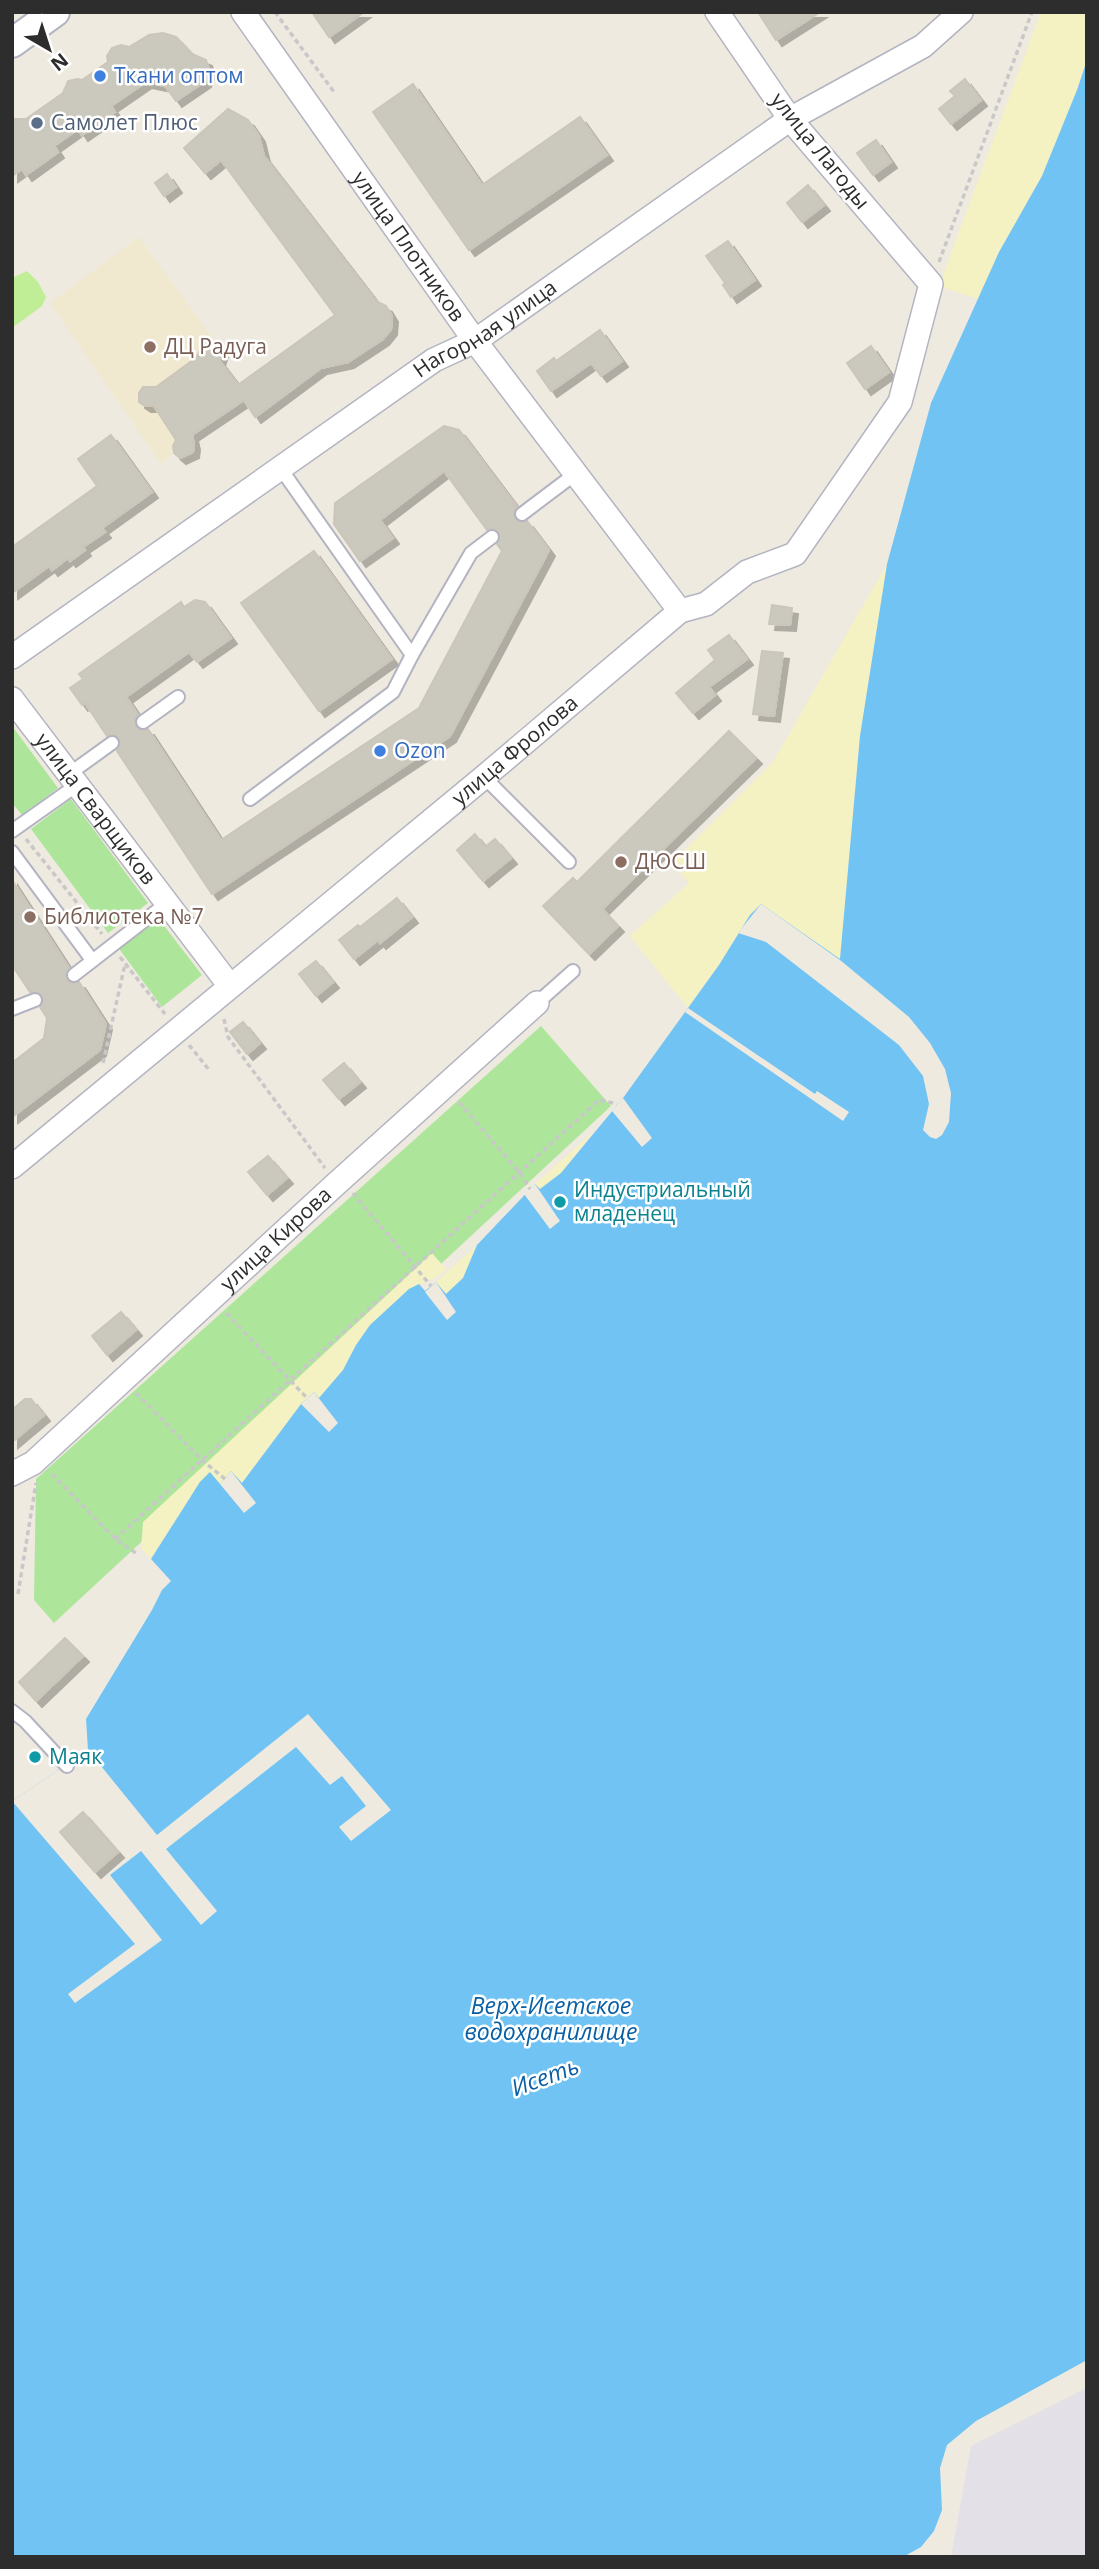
<svg xmlns="http://www.w3.org/2000/svg" width="1099" height="2569" font-family="'Open Sans',sans-serif">
	<style>
		.industrial { fill: #e3e0e7 }
		.education { fill: #f0e9cf }
		.green { fill: #ade69b }
		.sand { fill: #f4f1c3 }
		.pitch { fill: #c0ee97 }
		.water { fill: #71c3f3 }
		.pier { fill: #efeae0 }
		.building { fill: #cbc8be; stroke: #cbc6b9; stroke-width: 2; filter: url(#shadow) }
		.lines { fill: none; stroke-linecap: round; stroke-linejoin: round }
		.service-casing { stroke: #b3b4c1; stroke-width: 16 }
		.minor-casing { stroke: #b3b4c1; stroke-width: 26 }
		.tertiary-casing { stroke: #b3b4c1; stroke-width: 32 }
		.path { stroke: #c8c8c8; stroke-width: 3.5; stroke-dasharray: 5 3.5; stroke-linecap: butt }
		.service { stroke: #fff; stroke-width: 12 }
		.minor { stroke: #fff; stroke-width: 23 }
		.tertiary { stroke: #fff; stroke-width: 28 }
		.shop-dot { fill: #3f7fe0; stroke: #fff; stroke-width: 2.5 }
		.service-dot { fill: #5c6f8a; stroke: #fff; stroke-width: 2.5 }
		.education-dot { fill: #8d6e63; stroke: #fff; stroke-width: 2.5 }
		.culture-dot { fill: #0f9aa8; stroke: #fff; stroke-width: 2.5 }
		.labels { text-anchor: middle; stroke-width: 5; stroke-linejoin: round; paint-order: stroke }
		.shop-label { font-size: 21px; fill: #366cbe; stroke: #fff; text-anchor: start }
		.service-label { font-size: 21px; fill: #4e5e75; stroke: #fff; text-anchor: start }
		.street-label { font-size: 21px; fill: #2d2d2d; stroke: #fff }
		.education-label { font-size: 21px; fill: #785e54; stroke: #fff; text-anchor: start }
		.culture-label { font-size: 21px; fill: #0d838f; stroke: #fff; text-anchor: start }
		.water-label { font-size: 23px; font-style: italic; fill: #095fa5; stroke: #fff }
	</style>
	<defs>
		<filter id="shadow"><feDropShadow dx="6" dy="6" stdDeviation="0" flood-color="#0004"/></filter>
	</defs>
	<rect width="100%" height="100%" fill="#efeae0"/>
	<polygon class="industrial" points="1087,2388 1087,2557 951,2557 971,2446"/>
	<polygon class="education" points="139,237 222,351 219,360 244,400 193,435 194,444 193,452 188,456 180,458 174,453 161,464 50,303"/>
	<g class="green">
		<polygon points="12,726 58,788 22,815 12,803"/>
		<polygon points="71,799 148,903 108,933 31,829"/>
		<polygon points="148,923 162,923 202,975 162,1007 117,946"/>
		<polygon points="541,1026 611,1106 54,1623 34,1600 36,1479"/>
	</g>
	<g class="sand">
		<polygon points="1041,12 1087,12 1087,60 1077,90 1042,176 999,252 978,299 939,286"/>
		<polygon points="887,564 860,736 840,960 761,904 750,915 719,965 688,1008 630,936 689,883 672,863 773,762"/>
		<polygon points="593,1132 561,1173 540,1190 535,1184"/>
		<polygon points="477,1245 464,1277 445,1295 436,1282"/>
		<polygon points="432,1253 446,1269 439,1276 409,1289 356,1345 343,1370 319,1399 301,1404 241,1484 220,1484 209,1473 200,1482 151,1559 141,1548 143,1522"/>
	</g>
	<polygon class="pitch" points="27,271 38,282 46,297 42,306 12,328 12,278"/>
	<polygon class="water" points="1087,60 1087,2360 976,2421 947,2445 940,2468 942,2510 934,2531 921,2547 903,2557 12,2557 12,1801 88,1750 86,1719 152,1610 162,1590 171,1581 151,1559 200,1482 210,1472 220,1484 231,1471 242,1483 301,1404 314,1392 319,1398 343,1370 356,1345 370,1325 409,1289 419,1284 425,1291 436,1282 446,1294 463,1278 477,1245 535,1184 540,1189 561,1173 623,1098 719,965 750,915 761,904 840,959 860,736 887,564 931,403 999,252 1042,176 1077,90"/>
	<g class="pier">
		<polygon points="761,904 840,960 909,1017 930,1043 945,1069 951,1093 949,1122 942,1135 936,1139 930,1137 923,1130 929,1104 923,1076 899,1045 766,942 738,933"/>
		<polygon points="688,1008 815,1094 817,1091 849,1112 843,1121 685,1012"/>
		<polygon points="623,1098 652,1138 642,1147 612,1111"/>
		<polygon points="535,1184 560,1221 550,1229 524,1194"/>
		<polygon points="436,1282 456,1312 447,1320 425,1292"/>
		<polygon points="314,1392 338,1423 329,1432 301,1404"/>
		<polygon points="231,1471 256,1503 244,1513 220,1484"/>
		<polygon points="308,1714 391,1810 351,1841 339,1827 366,1806 342,1776 330,1785 296,1747 166,1849 217,1911 201,1925 141,1851 110,1875 162,1940 75,2003 68,1994 135,1944 12,1801 88,1750 157,1835"/>
	</g>
	<g class="building">
		<polygon points="312,12 364,12 329,37"/>
		<polygon points="758,12 820,12 776,40"/>
		<polygon points="163,33 176,37 192,54 206,60 209,69 205,81 176,101 165,86 146,82 111,106 115,112 82,135 78,129 54,146 58,152 26,175 22,169 12,176 12,119 26,119 63,93 68,81 77,79 82,80 108,62 107,56 112,48 121,45 129,47 149,35"/>
		<polygon points="965,79 981,100 951,124 939,109 955,96 950,91"/>
		<polygon points="413,84 482,185 580,117 607,155 469,250 373,112"/>
		<polygon points="228,109 248,120 259,136 264,156 376,301 386,306 392,316 391,329 383,339 348,362 321,368 255,417 244,400 192,435 194,444 193,452 180,458 174,453 173,446 176,440 154,406 145,406 139,402 139,393 143,387 156,387 197,357 201,347 207,343 216,343 222,351 219,360 238,385 335,315 221,160 205,173 184,148"/>
		<polygon points="876,140 891,162 873,175 857,153"/>
		<polygon points="167,174 176,187 164,196 155,183"/>
		<polygon points="808,185 824,205 802,222 787,203"/>
		<polygon points="728,241 755,280 731,297 723,285 725,283 706,256"/>
		<polygon points="600,330 622,361 601,376 591,363 551,391 537,371 554,358 556,361"/>
		<polygon points="871,346 889,372 865,389 847,363"/>
		<polygon points="444,426 459,430 517,507 514,511 515,519 519,522 527,521 549,550 450,736 212,894 117,751 120,746 119,738 115,735 107,736 85,703 82,705 70,688 83,679 79,674 181,602 184,607 195,600 205,602 231,638 197,662 189,652 126,697 138,715 135,719 136,726 140,730 148,729 221,840 419,708 502,551 497,544 500,535 495,529 487,530 444,471 380,520 393,538 360,561 334,524 335,503"/>
		<polygon points="111,435 152,492 102,528 105,532 83,547 85,550 70,561 68,558 52,570 49,566 12,593 12,547 97,486 78,459"/>
		<polygon points="314,551 392,659 319,711 241,603"/>
		<polygon points="772,605 792,608 790,625 769,624"/>
		<polygon points="729,635 747,659 709,687 715,695 693,713 676,693 715,660 708,650"/>
		<polygon points="762,651 783,653 774,716 753,714"/>
		<polygon points="729,731 756,758 602,909 618,926 589,954 543,906 573,878 577,882"/>
		<polygon points="475,834 485,847 495,839 511,858 483,881 457,850"/>
		<polygon points="12,880 69,968 66,972 67,980 71,983 79,982 106,1024 100,1050 12,1117 12,1063 44,1038 47,1018 40,1007 43,1002 43,996 37,992 30,992 12,965"/>
		<polygon points="397,898 412,917 380,943 378,940 354,959 339,940 358,925 360,927"/>
		<polygon points="316,961 333,982 316,996 299,974"/>
		<polygon points="243,1022 260,1043 247,1054 230,1032"/>
		<polygon points="344,1063 360,1082 339,1099 323,1080"/>
		<polygon points="268,1156 287,1178 267,1195 248,1172"/>
		<polygon points="121,1312 136,1330 107,1355 92,1336"/>
		<polygon points="25,1399 31,1399 44,1415 12,1442 12,1410"/>
		<polygon points="65,1638 83,1656 36,1701 19,1682"/>
		<polygon points="83,1812 118,1852 95,1872 60,1832"/>
	</g>
	<g class="lines">
		<g class="service-casing">
			<g id="service">
				<polyline points="522,514 575,474"/>
				<polyline points="412,655 471,553 492,537"/>
				<polyline points="143,722 178,697"/>
				<polyline points="69,774 112,743"/>
				<polyline points="484,777 569,862"/>
				<polyline points="250,799 393,692 412,655 281,469"/>
				<polyline points="12,831 77,785"/>
				<polyline points="12,852 92,960"/>
				<polyline points="74,975 167,903"/>
				<polyline points="537,1003 573,971"/>
				<polyline points="12,1009 35,1000"/>
				<polyline points="12,1711 25,1721 67,1766"/>
			</g>
		</g>
		<g class="minor-casing">
			<g id="minor">
				<path id="s1" d="M243,12l232,329 205,270"/>
				<path id="s2" d="M12,657l422,-297 41,-19 315,-222 133,-73 38,-34"/>
				<path id="s3" d="M12,699l218,287"/>
				<path id="s4" d="M12,1167l472,-390 196,-166 26,-7 41,-32 48,-18 105,-152 31,-118 -141,-165 -73,-107"/>
				<path id="s5" d="M12,1474l21,-11 303,-279 201,-181"/>
			</g>
		</g>
		<g class="tertiary-casing">
			<polyline id="tertiary" points="12,43 55,12"/>
		</g>
		<g class="path">
			<polyline points="275,12 334,92"/>
			<polyline points="939,262 1032,12"/>
			<polyline points="26,839 102,934"/>
			<polyline points="120,957 165,1014"/>
			<polyline points="224,1019 228,1037 325,1168"/>
			<polyline points="189,1045 210,1071"/>
			<polyline points="103,1063 125,964"/>
			<polyline points="459,1102 519,1172 530,1189"/>
			<polyline points="353,1193 431,1286"/>
			<polyline points="226,1313 307,1398"/>
			<polyline points="136,1393 202,1460 225,1479"/>
			<polyline points="52,1474 115,1539 136,1553"/>
			<polyline points="115,1539 599,1100 617,1104"/>
			<polyline points="18,1594 36,1483"/>
		</g>
		<use href="#service" class="service"/>
		<use href="#minor" class="minor"/>
		<use href="#tertiary" class="tertiary"/>
	</g>
	<g class="shop-dot">
		<circle cx="100" cy="76" r="7"/>
		<circle cx="380" cy="751" r="7"/>
	</g>
	<circle class="service-dot" cx="37" cy="123" r="7"/>
	<g class="education-dot">
		<circle cx="150" cy="347" r="7"/>
		<circle cx="621" cy="862" r="7"/>
		<circle cx="30" cy="917" r="7"/>
	</g>
	<g class="culture-dot">
		<circle cx="560" cy="1202" r="7"/>
		<circle cx="35" cy="1757" r="7"/>
	</g>
	<g class="labels">
		<g class="shop-label">
			<text x="114" y="83">Ткани оптом</text>
			<text x="394" y="758">Ozon</text>
		</g>
		<g class="service-label">
			<text x="51" y="130">Самолет Плюс</text>
		</g>
		<g class="street-label">
			<text transform="translate(820 151) rotate(51)" y="7">улица Лагоды</text>
			<text dy="7" stroke="none"><textPath href="#s1" startOffset="287">улица Плотников</textPath></text>
			<text dy="7" stroke="none"><textPath href="#s2" startOffset="576">Нагорная улица</textPath></text>
			<text dy="7" stroke="none"><textPath href="#s4" startOffset="653">улица Фролова</textPath></text>
			<text dy="7" stroke="none"><textPath href="#s3" startOffset="138">улица Сварщиков</textPath></text>
			<text dy="7" stroke="none"><textPath href="#s5" startOffset="354">улица Кирова</textPath></text>
		</g>
		<g class="education-label">
			<text x="164" y="354">ДЦ Радуга</text>
			<text x="635" y="869">ДЮСШ</text>
			<text x="44" y="924">Библиотека №7</text>
		</g>
		<g class="culture-label">
			<text x="574" y="1197">Индустриальный<tspan x="574" dy="24">младенец</tspan></text>
			<text x="49" y="1764">Маяк</text>
		</g>
		<g class="water-label">
			<text x="551" y="2014">Верх-Исетское<tspan x="551" dy="26">водохранилище</tspan></text>
			<text transform="translate(545 2077) rotate(-20)" y="8">Исеть</text>
		</g>
	</g>
	<rect width="1099" height="2569" fill="none" stroke="#2d2d2d" stroke-width="28"/>
	<g transform="translate(49 49) rotate(141)" stroke="#ffffff" stroke-width="5" paint-order="stroke">
	<path d="M0-5L12 26L0 18L-12 26Z" fill="#2d2d2d"/>
	<text y="-10" font-size="19" font-weight="bold" text-anchor="middle" fill="#2d2d2d">N</text>
	</g>
</svg>
